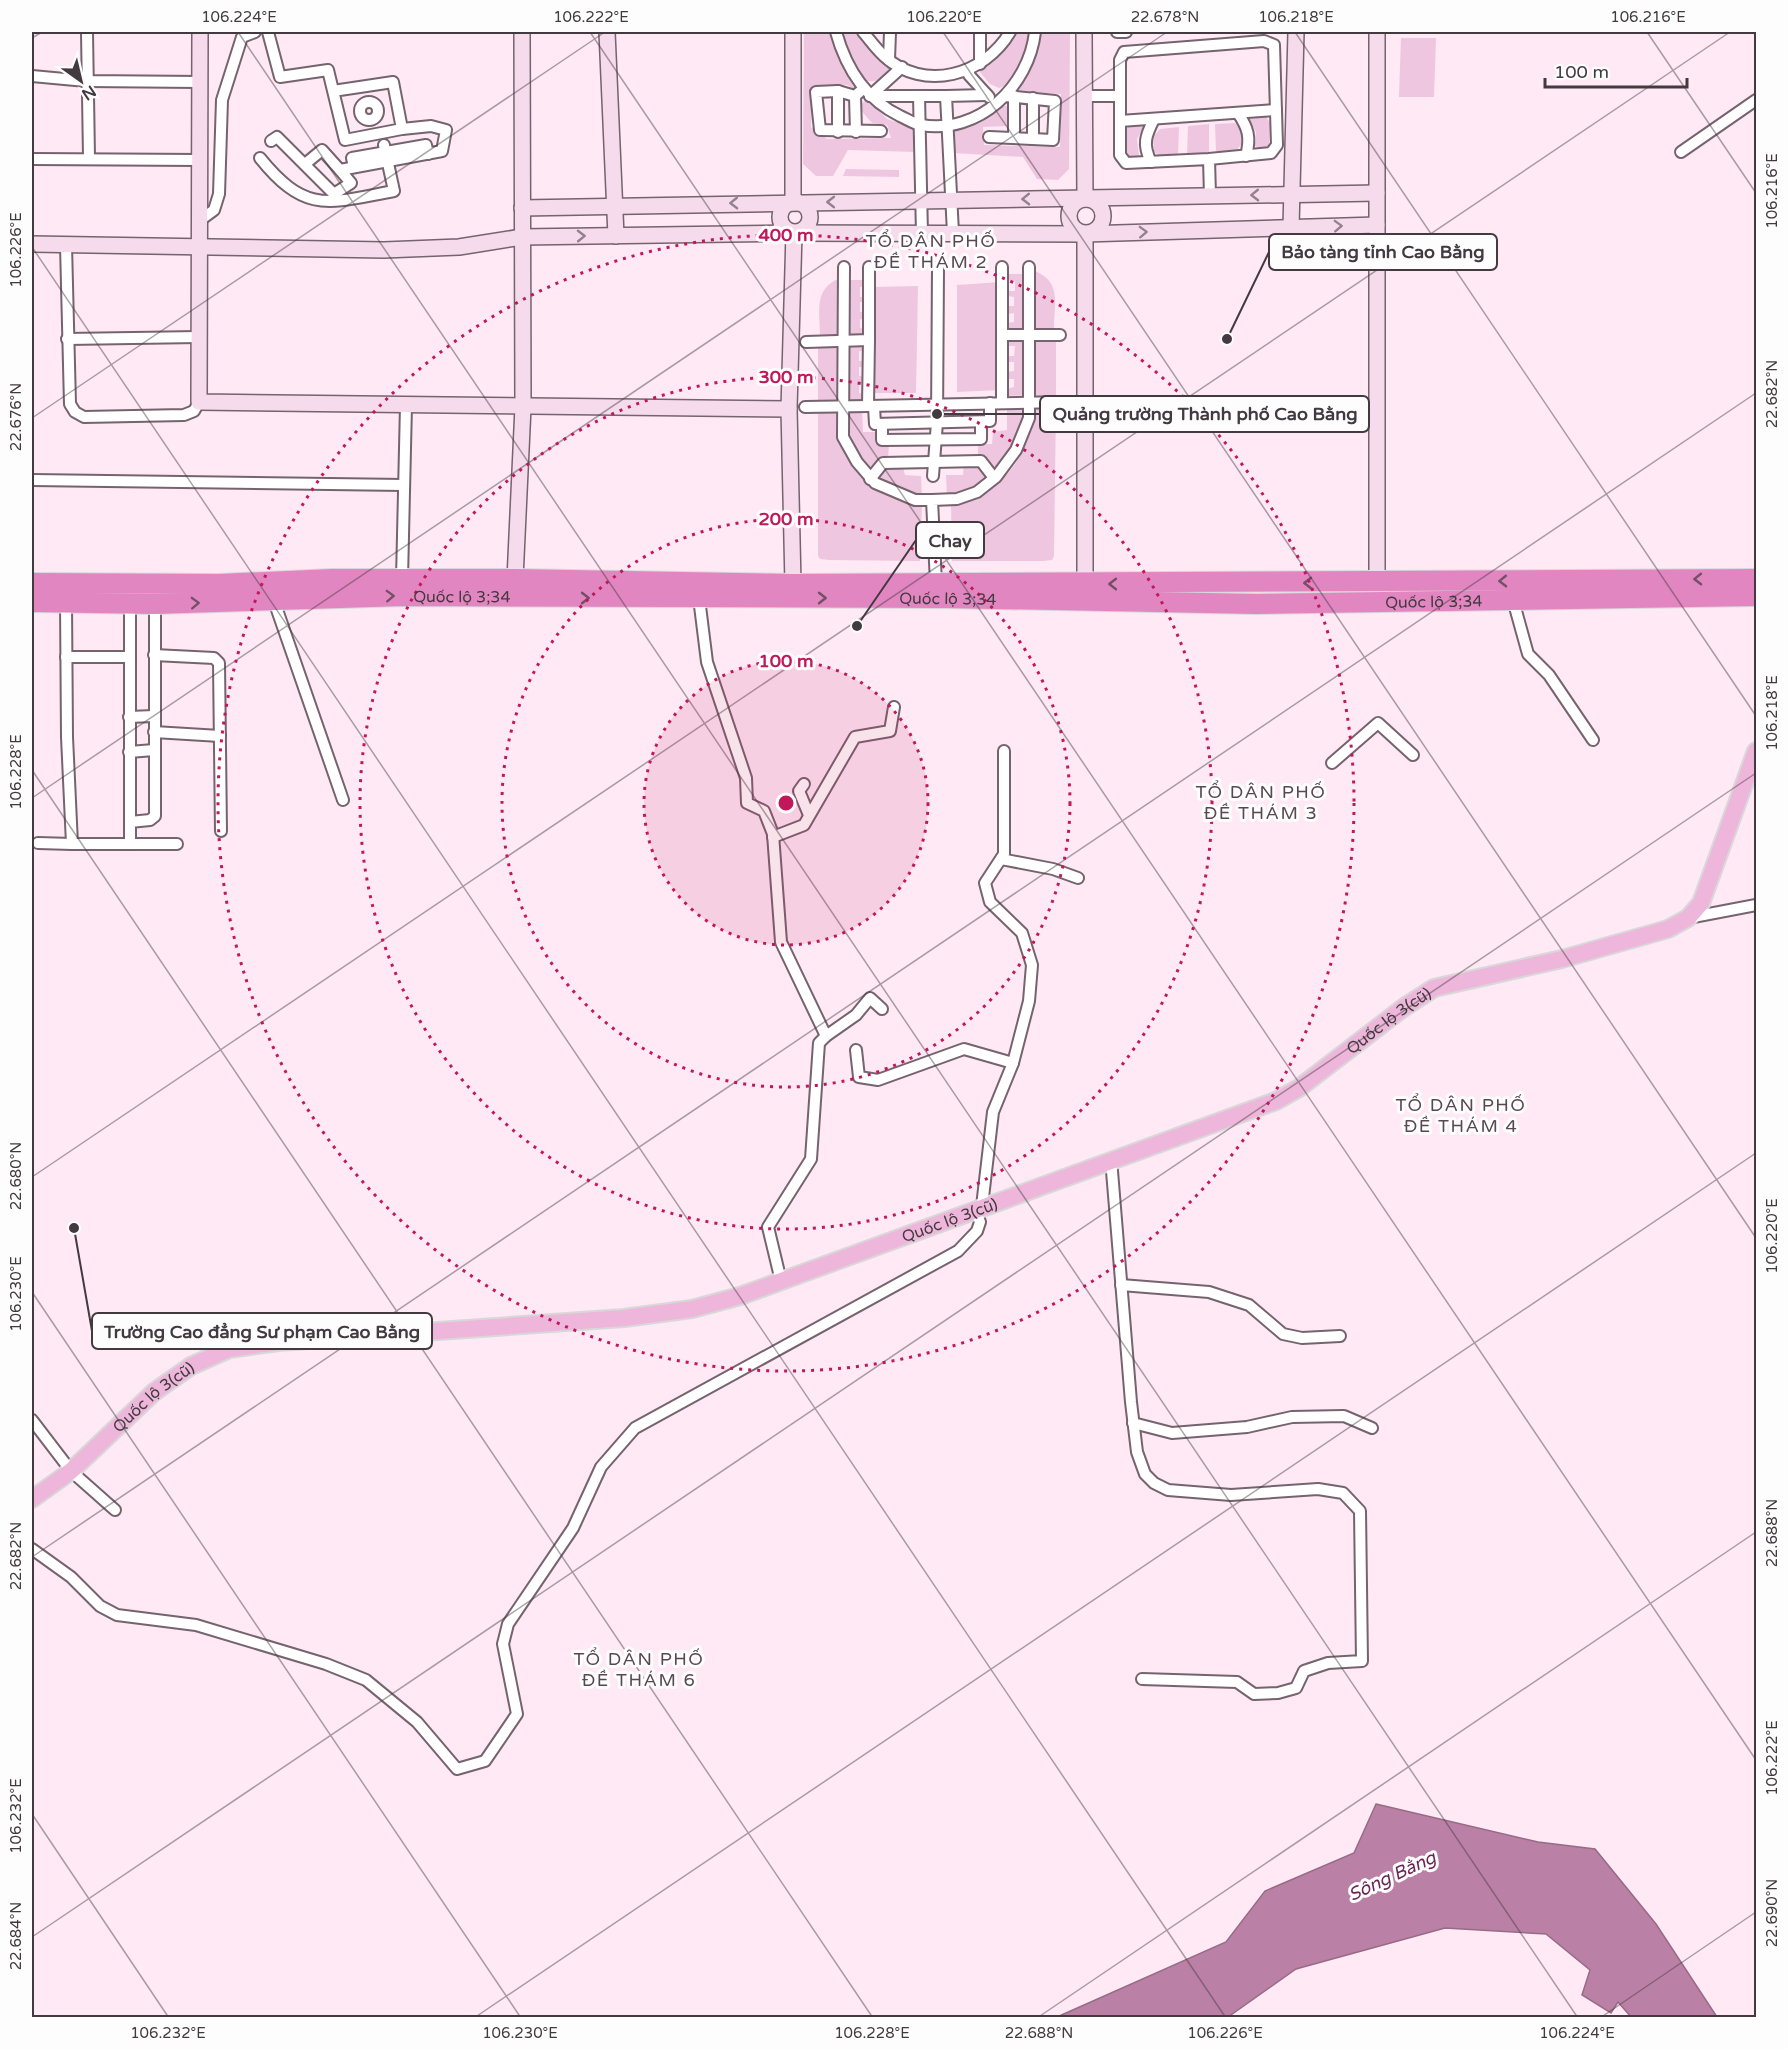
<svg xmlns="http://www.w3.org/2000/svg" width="1788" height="2049" font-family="'Varela Round',sans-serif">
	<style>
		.green { fill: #efc6df }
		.water { fill: #bb80a5; stroke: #976b86; stroke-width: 1.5 }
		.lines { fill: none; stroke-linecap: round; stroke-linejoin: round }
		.street-casing { stroke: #75636e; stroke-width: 14 }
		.secondary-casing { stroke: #75636e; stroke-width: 18 }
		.primary-casing { stroke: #d9d8d9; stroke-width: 20 }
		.highway-casing { stroke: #d9d8d9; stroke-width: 22 }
		.street { stroke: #fff; stroke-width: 10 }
		.secondary { stroke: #f6dbec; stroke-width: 15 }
		.primary { stroke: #edb6da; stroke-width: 16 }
		.highway { stroke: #e186c1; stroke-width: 20 }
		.oneway { stroke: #93828d }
		.oneway2 { stroke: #725166 }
		.ticks { fill: none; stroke: #423a3f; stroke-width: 1.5; stroke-opacity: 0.45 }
		.ring { fill: none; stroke: #c2185b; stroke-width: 3; stroke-dasharray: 3 6 }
		.labels { text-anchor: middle; stroke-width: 6; stroke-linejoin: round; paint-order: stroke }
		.street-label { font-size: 16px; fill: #423a3f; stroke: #fdfdfd }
		.neighbourhood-label { font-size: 18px; letter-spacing: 1.5px; fill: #594852; stroke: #fdfdfd }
		.water-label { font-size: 18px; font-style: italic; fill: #6b2455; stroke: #fdfdfd }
		.centre { fill: #c2185b; stroke: #fdfdfd; stroke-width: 3 }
		.ring-label { font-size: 18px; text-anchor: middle; font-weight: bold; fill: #c2185b; stroke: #fdfdfd; stroke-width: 6; stroke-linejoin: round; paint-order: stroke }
		.leader { fill: none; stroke: #423a3f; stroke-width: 2 }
		.callout-dot { fill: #423a3f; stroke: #fdfdfd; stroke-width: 2 }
		.callout { fill: #fdfdfd; stroke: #423a3f; stroke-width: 2 }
		.callout-label { font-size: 18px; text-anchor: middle; font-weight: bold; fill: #423a3f }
		.neatline { fill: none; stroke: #423a3f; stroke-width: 2 }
		.ticks-label { font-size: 15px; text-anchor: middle; fill: #423a3f }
	</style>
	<rect width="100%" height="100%" fill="#fee9f5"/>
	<g class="green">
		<polygon points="804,32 833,32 844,71 858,85 854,89 847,85 813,86 811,127 827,139 891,138 887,125 872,123 858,107 867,99 887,119 916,129 916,152 848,150 833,176 816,176 803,164"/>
		<path d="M842,32h16c8,16 18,26 33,36 -9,13 -16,16 -32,11l-11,-23z"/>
		<path d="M1015,32h16c-4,20 -10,50 -32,56l-9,-4 -11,-13c16,-11 28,-21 36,-39z"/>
		<polygon points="1039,32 1070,32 1069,169 1058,180 1037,179 1023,157 953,153 955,130 992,115 1003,106 1007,106 1008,126 983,127 984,145 1060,147 1061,94 1016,91 1032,65"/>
		<polygon points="1401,38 1436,38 1434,97 1399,97"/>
		<polygon points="1253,115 1266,116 1270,124 1269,146 1264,150 1255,146 1256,132 1249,119"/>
		<polygon points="1235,123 1242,131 1242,143 1236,151 1216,151 1215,124"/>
		<polygon points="1209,124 1209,152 1187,155 1188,126"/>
		<polygon points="1144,125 1137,139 1139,155 1136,159 1128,157 1124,151 1125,131 1129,126"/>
		<polygon points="1179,127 1178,155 1160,156 1154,152 1153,137 1160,129"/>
		<polygon points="846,169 899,170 899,177 843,176"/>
		<path d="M1035,271c27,11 19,33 19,58h-21z"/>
		<polygon points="1008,274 1028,274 1027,330 1007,330 1007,323 1014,322 1014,313 1008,314 1008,306 1014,306 1014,297 1008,296 1008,291 1015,291 1015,281 1008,280"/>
		<path d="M840,278v58h-20c0,-25 -7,-47 20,-58z"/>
		<polygon points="847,280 866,280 867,286 860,287 860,297 866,297 866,302 860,302 860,312 866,312 866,320 860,319 860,328 867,329 867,336 847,335"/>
		<polygon points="1000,282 1000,390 957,392 957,285"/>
		<polygon points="918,286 916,393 873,393 875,287"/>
		<polygon points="1008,339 1027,339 1027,395 1007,396 1007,389 1014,387 1014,379 1007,379 1007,372 1014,371 1014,362 1008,362 1008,356 1014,356 1015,346 1008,346"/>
		<polygon points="1034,339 1056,339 1056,396 1033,397"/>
		<polygon points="818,344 840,344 840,401 818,402"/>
		<polygon points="846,344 866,344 866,351 859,351 859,361 865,361 865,367 859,367 859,376 866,377 866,384 859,384 859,393 866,394 866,401 846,400"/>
		<path d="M1056,405l-2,151 -2,4 -9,1h-91l-1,-58c13,-5 28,-9 40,-16 28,-17 41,-50 43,-81z"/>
		<path d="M1027,406c-4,28 -25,72 -53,84 -8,4 -18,5 -27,7l-1,-22h17l1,-18 14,1v-14h14l1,-12 14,-2v-22z"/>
		<polygon points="818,409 839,410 840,428 868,479 922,503 920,561 829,560 820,559 818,556"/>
		<polygon points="862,409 863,432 875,432 875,444 889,445 888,458 902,464 905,475 921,476 922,497 894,489 870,474 845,435 844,410"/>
	</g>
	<polygon class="water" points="1376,1804 1538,1842 1595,1849 1656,1924 1717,2017 1631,2017 1618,2002 1611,2013 1582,1995 1590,1970 1546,1934 1445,1928 1296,1969 1228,2017 1057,2017 1226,1942 1265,1891 1354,1853"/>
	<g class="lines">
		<g class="street-casing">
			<g id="street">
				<polyline points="87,32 89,158"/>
				<polyline points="268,32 280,77 328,70 345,140 402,129 393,82 333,91"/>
				<path d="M836,32c10,36 29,67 64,84 7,3 14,8 21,9 58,10 108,-39 114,-93"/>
				<path d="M863,32c7,8 13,17 21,24 40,37 101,19 126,-24"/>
				<polyline points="1117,32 1126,32"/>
				<polyline points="889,60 890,32"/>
				<polyline points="980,64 980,32"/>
				<polyline points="969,70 969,75 989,97"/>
				<polyline points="32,76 86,81 200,82"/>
				<polyline points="863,89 855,96 838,91 816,92 820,130 881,131"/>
				<polyline points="855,96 856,132"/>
				<polyline points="870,96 946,96"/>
				<polyline points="870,96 902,67"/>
				<polyline points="919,96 922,234"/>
				<polyline points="1084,96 1120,96"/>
				<circle cx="369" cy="111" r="9"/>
				<path d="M1238,113c10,15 13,24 8,43"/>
				<polyline points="1120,121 1276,110"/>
				<polyline points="838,132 838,91"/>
				<polyline points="989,137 1053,140 1055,101 1005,96"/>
				<polyline points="1014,137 1014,96"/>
				<polyline points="1033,139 1033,98"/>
				<polyline points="271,141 277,137 334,194 351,183 340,170 442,151 446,130 431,126 402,129"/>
				<polyline points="1681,152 1756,100"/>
				<path d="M260,158c46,57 69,45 134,33l-10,-46"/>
				<polyline points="32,159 200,160"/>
				<polyline points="1209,159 1126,163 1120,155 1120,60 1124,52 1264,41 1274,45 1277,145 1271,153 1209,159 1210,196"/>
				<path d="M1151,162c-9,-18 -5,-27 3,-43"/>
				<polyline points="305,164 322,150 340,170"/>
				<polyline points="354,167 352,158 426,145 428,154"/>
				<polyline points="199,221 214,210 219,194 222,100 242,37 255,32"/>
				<polyline points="953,233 946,96 987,95"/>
				<polyline points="66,245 70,404 75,412 84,417 184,415 194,411 199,402"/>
				<polyline points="844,267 843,437 857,462 875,483 915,500 932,500"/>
				<polyline points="1002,335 1002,267"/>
				<polyline points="67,339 199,337"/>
				<polyline points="869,340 868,406 1061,402"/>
				<polyline points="806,342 869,340 869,267"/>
				<polyline points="1002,403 1002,335 1060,335"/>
				<polyline points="805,407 868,406"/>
				<polyline points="874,407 875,424 990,421 990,403"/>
				<polyline points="882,424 882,440 981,439 981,422"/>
				<polyline points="933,476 937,422 938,268"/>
				<polyline points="870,479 883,463 981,461 994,478"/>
				<polyline points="32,480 404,485"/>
				<polyline points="402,579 406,405"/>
				<polyline points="936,583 932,500 957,499 977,492 996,477 1016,450 1029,418 1029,267"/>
				<polyline points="699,598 707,662 746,778 747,803 764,811 773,834 781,942 826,1036 819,1043 811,1159 768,1227 781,1281"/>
				<polyline points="1513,600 1528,654 1549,675 1593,740"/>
				<polyline points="274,601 343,800"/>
				<polyline points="66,602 67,737 72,844 177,844"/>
				<polyline points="130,604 130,822"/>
				<polyline points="154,655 214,658 219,663 221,831"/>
				<polyline points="66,657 130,657"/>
				<polyline points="129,717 154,716"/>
				<polyline points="154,732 220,736"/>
				<polyline points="1004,751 1004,854 985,883 990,902 1022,933 1032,965 1029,1001 1013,1063"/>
				<polyline points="129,752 154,750"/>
				<polyline points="1332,763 1378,723 1413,755"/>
				<polyline points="804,784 799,791 809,815"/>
				<polyline points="773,837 804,825 855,737 890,731 894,707"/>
				<polyline points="38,843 72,844"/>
				<polyline points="130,844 130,822 150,820 155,816 155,604"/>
				<polyline points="1001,859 1053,869 1078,878"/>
				<polyline points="1688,918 1756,905"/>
				<polyline points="826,1036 856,1015 870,998 882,1009"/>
				<polyline points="856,1050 859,1077 878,1080 964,1049 1013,1063 993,1112 982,1206"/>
				<polyline points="1111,1159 1131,1402 1137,1452 1145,1474 1154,1483 1168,1490 1231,1495 1318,1489 1343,1493 1360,1511 1362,1661 1328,1663 1304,1671 1296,1688 1278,1693 1254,1694 1237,1682 1142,1679"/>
				<polyline points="1121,1285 1209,1292 1249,1305 1283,1334 1302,1338 1340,1336"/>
				<polyline points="32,1420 71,1471 115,1510"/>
				<polyline points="1133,1423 1172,1433 1247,1427 1292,1417 1344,1416 1372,1428"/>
				<polyline points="32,1549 71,1577 100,1606 117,1615 196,1625 326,1664 366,1680 417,1722 457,1769 485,1761 517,1714 503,1644 508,1624 573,1528 601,1467 635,1428 958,1251 977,1231 980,1222 975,1209"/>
			</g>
		</g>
		<g class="secondary-casing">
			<g id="secondary">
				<polyline points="200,32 199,402 789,409"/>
				<polyline points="607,32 616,236"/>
				<polyline points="1084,32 1085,199"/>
				<circle cx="1086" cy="216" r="17"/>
				<circle cx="795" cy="217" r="15"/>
				<polyline points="793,202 793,32"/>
				<polyline points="522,208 1377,193"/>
				<polyline points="1291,227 1296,32"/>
				<polyline points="1085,234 1085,584"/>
				<polyline points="32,244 384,250 459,247 522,237 794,233 1085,234 1377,225"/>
				<polyline points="515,579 523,407 522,32"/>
				<polyline points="1377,583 1377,32"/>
				<polyline points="793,584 789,409 794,233"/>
			</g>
		</g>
		<g class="primary-casing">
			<g id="primary">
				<path id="s1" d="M32,1499l39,-28 83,-79 37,-26 38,-17 49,-7 346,-24 68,-9 48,-13 536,-195 23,-13 104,-80 31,-20 128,-29 106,-30 20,-11 13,-15 55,-152"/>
			</g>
		</g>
		<g class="highway-casing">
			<g id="highway">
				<polyline points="32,583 219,584 332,579 515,579 793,584 1756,579"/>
				<path id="s2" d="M32,602l123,2 248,-8 542,2 311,6 500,-8"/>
			</g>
		</g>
		<use href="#street" class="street"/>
		<use href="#secondary" class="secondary"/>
		<use href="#primary" class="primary"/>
		<use href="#highway" class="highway"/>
	</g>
	<defs><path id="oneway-chevron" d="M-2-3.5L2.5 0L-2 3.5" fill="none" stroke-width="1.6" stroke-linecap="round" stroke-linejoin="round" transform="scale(1.5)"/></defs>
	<g class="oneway">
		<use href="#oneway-chevron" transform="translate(1255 195) rotate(179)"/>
		<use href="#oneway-chevron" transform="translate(1026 199) rotate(179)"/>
		<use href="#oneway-chevron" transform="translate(831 202) rotate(180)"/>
		<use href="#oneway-chevron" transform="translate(734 203) rotate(179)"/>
		<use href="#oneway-chevron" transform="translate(1338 226) rotate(-2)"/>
		<use href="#oneway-chevron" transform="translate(1143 232) rotate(-2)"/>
		<use href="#oneway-chevron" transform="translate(581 236) rotate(-1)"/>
	</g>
	<g class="oneway2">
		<use href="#oneway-chevron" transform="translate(1698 579) rotate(179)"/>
		<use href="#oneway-chevron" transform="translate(1503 581) rotate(179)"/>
		<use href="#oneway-chevron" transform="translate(1308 583) rotate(180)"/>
		<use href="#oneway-chevron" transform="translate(1113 584) rotate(180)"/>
		<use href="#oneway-chevron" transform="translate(390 596) rotate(-2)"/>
		<use href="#oneway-chevron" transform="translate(585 598)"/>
		<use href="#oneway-chevron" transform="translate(822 598)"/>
		<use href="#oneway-chevron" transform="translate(195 603) rotate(-2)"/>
	</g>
	<path class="ticks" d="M238,32l1340,1986M590,32l1166,1728M943,32l813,1206M1295,32l461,684M1647,32l109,161M32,38l10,-6M32,247l1194,1771M32,418l573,-386M32,770l841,1248M32,798l1135,-766M32,1177l1698,-1145M32,1292l489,726M32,1557l1724,-1164M32,1814l137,204M32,1937l1724,-1164M474,2018l1282,-865M1037,2018l719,-486M1600,2018l156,-106"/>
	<circle cx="786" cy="803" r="142" fill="#c2185b" fill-opacity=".12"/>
	<g class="ring">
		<circle cx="786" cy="803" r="142"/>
		<circle cx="786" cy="803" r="284"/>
		<circle cx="786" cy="803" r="426"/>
		<circle cx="786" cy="803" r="568"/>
	</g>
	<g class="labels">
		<g class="street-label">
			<text dy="6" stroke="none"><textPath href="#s2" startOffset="430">Quốc lộ 3;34</textPath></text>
			<text dy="6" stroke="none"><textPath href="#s2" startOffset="916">Quốc lộ 3;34</textPath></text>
			<text dy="6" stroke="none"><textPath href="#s2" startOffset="1402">Quốc lộ 3;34</textPath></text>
			<text dy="6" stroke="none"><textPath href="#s1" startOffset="1473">Quốc lộ 3(cũ)</textPath></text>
			<text dy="6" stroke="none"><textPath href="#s1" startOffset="987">Quốc lộ 3(cũ)</textPath></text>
			<text dy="6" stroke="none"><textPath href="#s1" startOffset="159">Quốc lộ 3(cũ)</textPath></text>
		</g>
		<g class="neighbourhood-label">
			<text x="931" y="247">TỔ DÂN PHỐ<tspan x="931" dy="21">ĐỀ THÁM 2</tspan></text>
			<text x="1261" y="798">TỔ DÂN PHỐ<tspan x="1261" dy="21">ĐỀ THÁM 3</tspan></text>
			<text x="1461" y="1111">TỔ DÂN PHỐ<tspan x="1461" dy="21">ĐỀ THÁM 4</tspan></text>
			<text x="639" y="1665">TỔ DÂN PHỐ<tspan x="639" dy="21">ĐỀ THÁM 6</tspan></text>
		</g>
		<g class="water-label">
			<text transform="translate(1392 1876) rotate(-25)" y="6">Sông Bằng</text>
		</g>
	</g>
	<circle cx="786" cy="803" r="9" class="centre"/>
	<g class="ring-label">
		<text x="786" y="241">400 m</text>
		<text x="786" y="383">300 m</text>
		<text x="786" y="525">200 m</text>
		<text x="786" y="667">100 m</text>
	</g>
	<path class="leader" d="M1227 339L1269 252M937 414L1040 414M857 626L916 540M74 1228L92 1331"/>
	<g class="callout-dot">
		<circle cx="1227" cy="339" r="6"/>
		<circle cx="937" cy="414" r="6"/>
		<circle cx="857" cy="626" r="6"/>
		<circle cx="74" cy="1228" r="6"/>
	</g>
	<g class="callout">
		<rect x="1269" y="234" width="228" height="36" rx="6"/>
		<rect x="1040" y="396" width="329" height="36" rx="6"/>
		<rect x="916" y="522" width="68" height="36" rx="6"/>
		<rect x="92" y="1313" width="340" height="36" rx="6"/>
	</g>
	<g class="callout-label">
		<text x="1383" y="258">Bảo tàng tỉnh Cao Bằng</text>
		<text x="1205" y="420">Quảng trường Thành phố Cao Bằng</text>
		<text x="950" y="547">Chay</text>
		<text x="262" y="1338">Trường Cao đẳng Sư phạm Cao Bằng</text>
	</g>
	<rect width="1788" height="2049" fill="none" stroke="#fdfdfd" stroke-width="66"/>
	<g transform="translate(81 81) rotate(146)" stroke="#fdfdfd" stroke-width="4.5" paint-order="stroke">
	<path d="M0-4.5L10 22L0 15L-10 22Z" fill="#423a3f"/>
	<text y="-9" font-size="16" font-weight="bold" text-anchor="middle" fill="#423a3f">N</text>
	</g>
	<path d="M1545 78v9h142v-9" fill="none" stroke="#423a3f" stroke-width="3"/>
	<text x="1554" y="78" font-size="18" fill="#423a3f" stroke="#fdfdfd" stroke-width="4.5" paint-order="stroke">100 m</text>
	<rect x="33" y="33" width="1722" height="1983" class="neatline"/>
	<g class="ticks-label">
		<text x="239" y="22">106.224°E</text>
		<text x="591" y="22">106.222°E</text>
		<text x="944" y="22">106.220°E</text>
		<text x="1165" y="22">22.678°N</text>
		<text x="1296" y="22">106.218°E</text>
		<text x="1648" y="22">106.216°E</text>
		<text transform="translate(1772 191) rotate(-90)" y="5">106.216°E</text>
		<text transform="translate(16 250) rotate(-90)" y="5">106.226°E</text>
		<text transform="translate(1772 394) rotate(-90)" y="5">22.682°N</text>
		<text transform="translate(16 417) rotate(-90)" y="5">22.676°N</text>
		<text transform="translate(1772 713) rotate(-90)" y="5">106.218°E</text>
		<text transform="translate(16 772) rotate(-90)" y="5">106.228°E</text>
		<text transform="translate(16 1176) rotate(-90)" y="5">22.680°N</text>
		<text transform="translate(1772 1236) rotate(-90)" y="5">106.220°E</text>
		<text transform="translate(16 1294) rotate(-90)" y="5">106.230°E</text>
		<text transform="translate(1772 1533) rotate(-90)" y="5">22.688°N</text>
		<text transform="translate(16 1556) rotate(-90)" y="5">22.682°N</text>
		<text transform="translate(1772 1758) rotate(-90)" y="5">106.222°E</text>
		<text transform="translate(16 1816) rotate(-90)" y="5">106.232°E</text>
		<text transform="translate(1772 1913) rotate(-90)" y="5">22.690°N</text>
		<text transform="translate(16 1936) rotate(-90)" y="5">22.684°N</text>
		<text x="168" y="2038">106.232°E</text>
		<text x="520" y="2038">106.230°E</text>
		<text x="872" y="2038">106.228°E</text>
		<text x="1039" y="2038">22.688°N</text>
		<text x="1225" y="2038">106.226°E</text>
		<text x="1577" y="2038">106.224°E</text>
	</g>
</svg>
